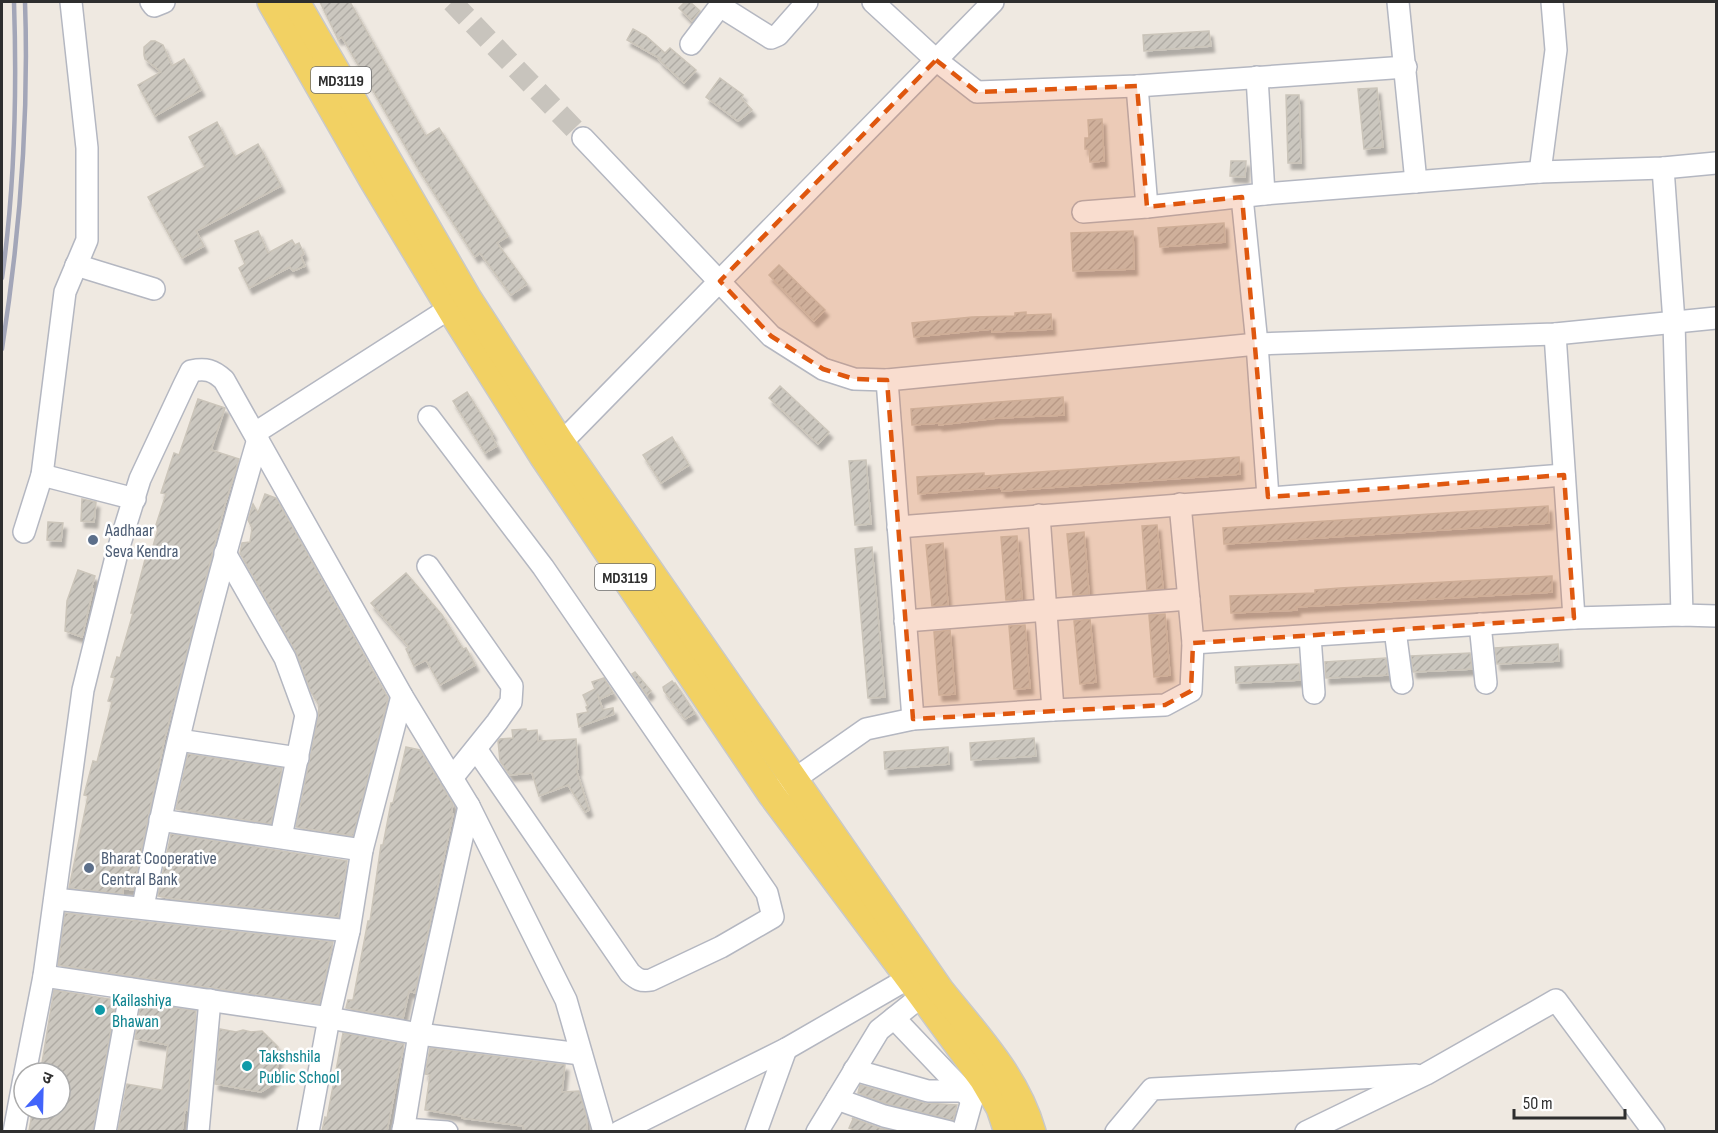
<svg xmlns="http://www.w3.org/2000/svg" width="1718" height="1133" font-family="'Sofia Sans Condensed','Noto Sans Devanagari',sans-serif">
	<style>
		.building { fill: url(#building-hatch); stroke: #cbc5ba; stroke-width: 1.5; filter: url(#shadow) }
		.lines { fill: none; stroke-linecap: round; stroke-linejoin: round }
		.minor-tunnel { stroke: #c8c4bd; stroke-width: 21; stroke-dasharray: 21 10; stroke-linecap: butt }
		.minor-casing { stroke: #b4b7c1; stroke-width: 24 }
		.major-casing { stroke: #c9c9c9; stroke-width: 30 }
		.minor { stroke: #fff; stroke-width: 21 }
		.major { stroke: #f2d163; stroke-width: 27 }
		.rail { stroke: #a3a6b8; stroke-width: 4.5 }
		.marked { fill: #df570e; fill-opacity: 0.2; stroke: #df570e; stroke-width: 4.5; stroke-dasharray: 12 8; stroke-linejoin: round }
		.service-dot { fill: #5c6f8a; stroke: #fff; stroke-width: 2 }
		.culture-dot { fill: #0f9aa8; stroke: #fff; stroke-width: 2 }
		.labels { text-anchor: middle; stroke-width: 5; stroke-linejoin: round; paint-order: stroke }
		.shield { fill: #fff; stroke: #6d6d6d; stroke-width: 1.5 }
		.shield-label { font-size: 16px; font-weight: bold; fill: #2e2e2e }
		.service-label { font-size: 18px; fill: #4e5e75; stroke: #fff; text-anchor: start }
		.culture-label { font-size: 18px; fill: #0d838f; stroke: #fff; text-anchor: start }
	</style>
	<defs>
		<pattern id="building-hatch" width="6" height="6" patternUnits="userSpaceOnUse" patternTransform="scale(1.5)"><rect width="6" height="6" fill="#cbc7bf"/><path d="M-1 1l2-2M0 6l6-6M5 7l2-2" fill="none" stroke="#afaba4"/></pattern>
		<filter id="shadow"><feDropShadow dx="3.5" dy="6" stdDeviation="1.5" flood-color="#0004"/></filter>
	</defs>
	<rect width="100%" height="100%" fill="#efe9e1"/>
	<g class="building">
		<polygon points="320,2 350,2 426,136 439,128 508,236 497,243 527,284 511,295 480,253 475,257 418,168 342,37 338,39"/>
		<polygon points="685,2 690,2 700,11 692,21 679,8"/>
		<polygon points="633,29 646,36 665,53 670,48 696,70 684,83 659,60 661,59 627,40"/>
		<polygon points="1209,31 1211,46 1144,51 1143,35"/>
		<polygon points="151,41 155,41 163,45 172,66 184,59 201,90 155,116 138,85 161,72 145,59 144,55 144,47"/>
		<polygon points="720,78 743,95 741,98 752,110 738,121 706,97"/>
		<polygon points="1377,88 1383,147 1364,149 1358,89"/>
		<polygon points="1286,95 1299,95 1301,163 1288,163"/>
		<polygon points="1102,119 1104,161 1090,162 1089,149 1085,149 1085,138 1089,138 1088,120"/>
		<polygon points="217,122 235,157 258,144 281,186 196,231 204,246 182,258 148,197 205,167 189,137"/>
		<polygon points="1231,161 1246,161 1245,177 1230,176"/>
		<polygon points="1224,223 1225,242 1160,247 1158,228"/>
		<polygon points="258,231 268,253 292,240 295,245 299,243 304,254 301,256 305,266 293,271 290,267 249,288 239,268 245,264 235,241"/>
		<polygon points="1133,231 1134,269 1073,271 1071,233"/>
		<polygon points="779,265 825,310 814,321 769,275"/>
		<polygon points="1026,312 1026,315 1051,314 1052,329 992,332 992,329 914,337 912,323 972,317 1015,316 1015,313"/>
		<polygon points="780,386 829,432 818,444 769,398"/>
		<polygon points="467,392 493,434 491,435 497,446 485,453 453,401"/>
		<polygon points="1063,397 1064,415 997,418 939,425 939,423 912,425 911,409"/>
		<polygon points="198,399 225,408 211,450 239,459 225,504 164,741 133,890 123,888 123,894 69,888 88,796 84,795 93,761 97,762 112,702 108,701 115,678 111,677 117,657 120,658 133,613 131,613 147,552 151,553 158,529 155,528 166,494 161,493 174,453 179,455"/>
		<polygon points="672,437 689,465 661,483 643,455"/>
		<polygon points="1239,457 1240,474 1002,491 1001,487 918,494 917,477 984,473 984,476 1026,473"/>
		<polygon points="866,460 871,524 855,525 849,461"/>
		<polygon points="265,494 276,498 388,698 353,836 296,827 318,718 319,705 311,692 296,652 240,553 242,543 250,542 252,528 248,520 253,504 258,513"/>
		<polygon points="82,499 96,502 94,522 81,521"/>
		<polygon points="1548,506 1549,523 1224,544 1223,528"/>
		<polygon points="48,522 63,523 61,541 47,540"/>
		<polygon points="1157,525 1163,588 1147,590 1142,526"/>
		<polygon points="1084,532 1089,594 1073,595 1067,534"/>
		<polygon points="1017,536 1022,599 1006,600 1001,537"/>
		<polygon points="943,543 948,605 932,606 926,545"/>
		<polygon points="872,547 885,697 868,698 855,549"/>
		<polygon points="78,570 95,576 91,589 93,589 82,637 65,631 67,601"/>
		<polygon points="406,573 442,615 463,649 466,648 475,665 440,685 426,660 414,666 406,649 409,647 371,603"/>
		<polygon points="1552,576 1552,592 1296,607 1297,610 1231,613 1230,596 1315,593 1315,590 1340,588"/>
		<polygon points="1165,614 1170,675 1154,677 1149,615"/>
		<polygon points="1090,619 1096,682 1080,684 1074,621"/>
		<polygon points="1025,625 1030,688 1014,689 1009,626"/>
		<polygon points="950,630 955,694 939,695 934,632"/>
		<polygon points="1558,644 1559,661 1497,664 1495,648"/>
		<polygon points="1470,653 1472,669 1413,672 1411,656"/>
		<polygon points="1386,658 1388,675 1326,678 1325,662"/>
		<polygon points="1299,664 1300,680 1236,683 1235,667"/>
		<polygon points="635,672 651,691 647,695 632,674"/>
		<polygon points="604,678 613,693 600,699 597,694 603,710 613,708 614,714 579,727 577,714 588,712 586,707 588,706 583,695 595,689 592,682"/>
		<polygon points="672,681 674,684 675,683 695,713 685,719 664,691 663,687"/>
		<polygon points="526,729 526,731 537,730 538,741 576,739 578,769 576,769 589,810 585,812 568,785 539,796 532,773 510,775 500,761 498,741 500,739 513,738 512,730"/>
		<polygon points="1034,738 1036,756 971,760 970,743"/>
		<polygon points="406,747 420,750 453,804 451,814 453,814 415,993 409,991 403,1018 346,1008 348,1000 353,1000 368,921 370,921 381,845 383,845 391,803 393,803"/>
		<polygon points="948,747 949,764 885,769 884,752"/>
		<polygon points="188,754 282,768 271,824 176,809"/>
		<polygon points="171,834 347,861 338,917 174,899 158,896"/>
		<polygon points="65,913 333,942 319,1004 58,965"/>
		<polygon points="54,990 116,1000 93,1131 29,1131 33,1109 60,1109 60,1073 41,1069"/>
		<polygon points="141,1003 196,1011 187,1110 185,1109 182,1131 118,1131 127,1084 162,1090 163,1085 168,1045 135,1039"/>
		<polygon points="220,1029 236,1032 243,1030 251,1032 262,1031 278,1047 277,1051 280,1052 275,1080 273,1080 270,1086 261,1092 215,1084"/>
		<polygon points="343,1033 404,1044 387,1131 322,1131 325,1117 327,1118"/>
		<polygon points="430,1048 565,1065 562,1092 579,1091 586,1115 587,1131 524,1131 523,1126 462,1118 462,1116 425,1110 430,1075 425,1074"/>
		<polygon points="860,1085 925,1103 957,1105 953,1120 888,1104 858,1093"/>
		<polygon points="852,1118 880,1128 894,1131 857,1131 849,1128 853,1119"/>
	</g>
	<g class="lines">
		<polyline class="minor-tunnel" points="452,2 583,138"/>
		<g class="minor-casing">
			<g id="minor">
				<polyline points="151,2 154,6 164,2"/>
				<polyline points="873,2 936,60 977,92 1137,86 1406,67"/>
				<polyline points="1398,2 1416,182"/>
				<polyline points="720,6 771,38 778,35 807,2"/>
				<polyline points="691,44 723,2"/>
				<polyline points="1257,77 1264,194"/>
				<polyline points="1137,86 1147,207"/>
				<polyline points="583,138 771,336 823,369 854,379 887,380 1257,344 1555,334 1716,318"/>
				<polyline points="1663,168 1674,322 1682,615"/>
				<polyline points="1540,172 1556,50 1552,2"/>
				<polyline points="1242,197 1257,344 1268,497"/>
				<polyline points="1083,212 1147,207 1264,194 1540,172 1663,168 1716,163"/>
				<polyline points="76,265 154,289"/>
				<polyline points="1555,334 1574,618"/>
				<polyline points="887,380 913,719"/>
				<path d="M429,417l114,150 224,326 6,24 -52,30 -70,33c-10,2 -14,-1 -21,-7l-154,-224"/>
				<polyline points="255,433 461,301"/>
				<polyline points="549,452 561,443 993,2"/>
				<polyline points="42,475 135,499"/>
				<polyline points="1039,515 1053,710"/>
				<polyline points="898,527 1564,475"/>
				<polyline points="24,532 42,475 65,292 87,240 87,148 71,2"/>
				<polyline points="225,553 285,658 306,715 281,837"/>
				<polyline points="428,566 512,686 511,702 497,722 452,778"/>
				<polyline points="905,621 1189,599"/>
				<polyline points="1480,624 1486,683"/>
				<polyline points="1395,630 1402,683"/>
				<polyline points="1310,636 1314,693"/>
				<polyline points="1193,643 1574,618 1682,615 1716,616"/>
				<polyline points="179,740 298,758"/>
				<polyline points="782,788 866,729 913,719 1053,710 1165,705 1191,691 1193,643 1180,504"/>
				<polyline points="160,820 362,850"/>
				<polyline points="55,899 349,931"/>
				<path d="M143,907c30,-158 70,-314 115,-468"/>
				<polyline points="44,976 329,1018 419,1034 581,1054"/>
				<polyline points="894,1018 972,1100"/>
				<polyline points="854,1070 928,1091 964,1091"/>
				<path d="M25,1073l19,-97 39,-286 34,-137 23,-74 44,-94 7,-14c15,-3 22,-1 33,9l178,316 67,110 97,194 38,132"/>
				<polyline points="837,1099 884,1116 950,1132"/>
				<polyline points="403,1129 447,1132"/>
				<polyline points="14,1132 24,1078"/>
				<polyline points="105,1132 131,989"/>
				<polyline points="198,1132 210,1000"/>
				<polyline points="308,1132 329,1018 349,931 362,850 402,696"/>
				<polyline points="403,1132 419,1034 469,806"/>
				<polyline points="619,1132 786,1049 909,978"/>
				<polyline points="756,1132 786,1049"/>
				<polyline points="817,1132 879,1030 933,987"/>
				<polyline points="963,1132 972,1100 979,1087"/>
				<polyline points="1116,1132 1152,1089 1416,1075"/>
				<polyline points="1306,1132 1426,1074 1556,1000 1654,1132"/>
			</g>
		</g>
		<g class="major-casing">
			<g id="major">
				<polyline points="271,2 373,180 456,318 543,456 772,795 909,978 983,1079 1000,1108 1008,1132"/>
				<path d="M296,2l171,295 94,146 379,547c35,44 76,86 92,142"/>
			</g>
		</g>
		<use href="#minor" class="minor"/>
		<use href="#major" class="major"/>
		<g class="rail">
			<path d="M2,278c13,-92 15,-184 12,-276"/>
			<path d="M2,349c18,-116 27,-231 23,-347"/>
		</g>
	</g>
	<path class="marked" d="M936,60l41,32 160,-6 10,121 95,-10 26,300 296,-22 10,143 -381,25 -2,48 -26,14 -252,14 -26,-339 -33,-1 -31,-10 -52,-33 -51,-55z"/>
	<g class="service-dot">
		<circle cx="93" cy="540" r="6"/>
		<circle cx="89" cy="868" r="6"/>
	</g>
	<g class="culture-dot">
		<circle cx="100" cy="1010" r="6"/>
		<circle cx="247" cy="1066" r="6"/>
	</g>
	<g class="labels">
		<g class="shield">
			<rect x="311" y="67" width="60" height="26" rx="4.5"/>
			<rect x="595" y="564" width="60" height="26" rx="4.5"/>
		</g>
		<g class="shield-label">
			<text x="341" y="86">MD3119</text>
			<text x="625" y="583">MD3119</text>
		</g>
		<g class="service-label">
			<text x="105" y="536">Aadhaar<tspan x="105" dy="21">Seva Kendra</tspan></text>
			<text x="101" y="864">Bharat Cooperative<tspan x="101" dy="21">Central Bank</tspan></text>
		</g>
		<g class="culture-label">
			<text x="112" y="1006">Kailashiya<tspan x="112" dy="21">Bhawan</tspan></text>
			<text x="259" y="1062">Takshshila<tspan x="259" dy="21">Public School</tspan></text>
		</g>
	</g>
	<rect width="1718" height="1133" fill="none" stroke="#2e2e2e" stroke-width="6"/>
	<g transform="translate(42 1091) rotate(22)"><circle r="28" fill="#ffffff" stroke="#ababab" stroke-width="1.5"/>
	<path d="M0-4.5L10 22L0 15L-10 22Z" fill="#4264fb"/>
	<text y="-9" font-size="16" font-weight="bold" text-anchor="middle" fill="#2e2e2e">उ</text>
	</g>
	<path d="M1514 1109v9h111v-9" fill="none" stroke="#2e2e2e" stroke-width="3"/>
	<text x="1523" y="1109" font-size="18" fill="#2e2e2e" stroke="#ffffff" stroke-width="4.5" paint-order="stroke">50 m</text>
</svg>
